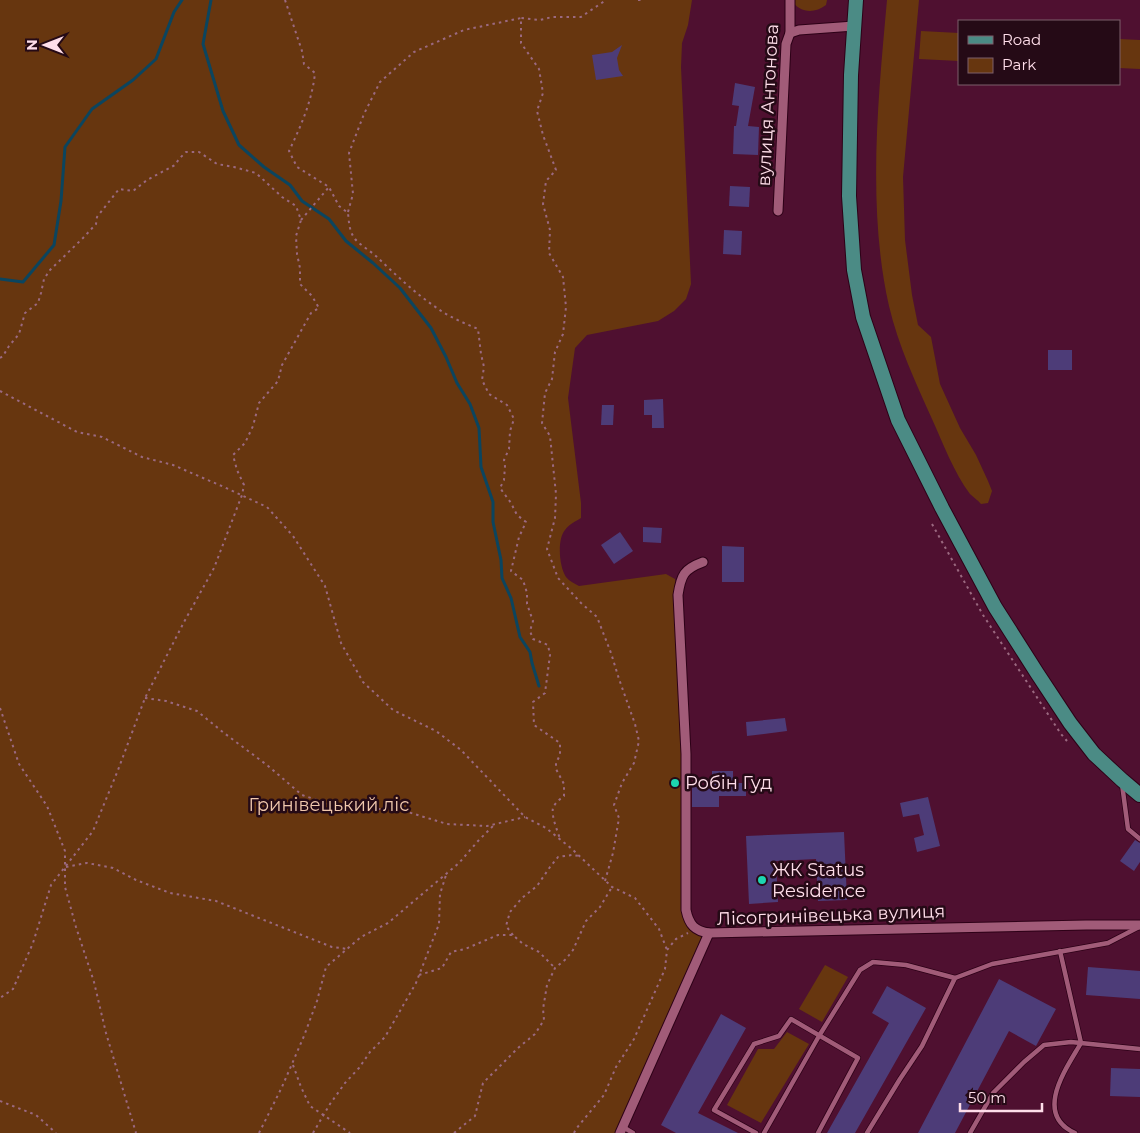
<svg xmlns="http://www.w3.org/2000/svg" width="1140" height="1133" font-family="Montserrat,sans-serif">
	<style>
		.green { fill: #67360f }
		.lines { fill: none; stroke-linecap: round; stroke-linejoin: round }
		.stream { stroke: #0b455f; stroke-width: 3 }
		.building { fill: #4d3c78 }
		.lane-casing { stroke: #2d0117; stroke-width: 6 }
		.street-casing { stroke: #2d0117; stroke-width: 11 }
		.primary-casing { stroke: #2d0117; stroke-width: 16 }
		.path { stroke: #9b6980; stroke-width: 2; stroke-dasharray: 2.5 4; stroke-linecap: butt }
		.lane { stroke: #a15b78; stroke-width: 4.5 }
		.street { stroke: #a15b78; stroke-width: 9 }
		.primary { stroke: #4b8b85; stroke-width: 14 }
		.poi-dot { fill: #1dd5b1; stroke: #250a16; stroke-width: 2 }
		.labels { text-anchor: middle; stroke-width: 5; stroke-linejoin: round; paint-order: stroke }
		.street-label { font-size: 18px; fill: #ffdeea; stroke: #250a16 }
		.poi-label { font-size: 18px; fill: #ffdeea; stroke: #250a16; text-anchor: start }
		.park-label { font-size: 18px; fill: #f1c8ad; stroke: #250a16 }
	</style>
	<rect width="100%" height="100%" fill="#4f1030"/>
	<g class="green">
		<path d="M0,0h692l-4,25 -6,18 -1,24 10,217 -5,15 -12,12 -16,10 -71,14 -12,13 -7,50 13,105v15c-5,3 -13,7 -16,12 -8,9 -6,37 1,47 3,4 8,6 13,9l87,-12 9,5 3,16 10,325 21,13 -89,200h-620z"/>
		<path d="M791,0h36l-1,5c-12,9 -26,8 -35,-5z"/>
		<path d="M887,0h32l-16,177 2,63 7,55 6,30 13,12 9,47 20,44 16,27 12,26 4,10 -4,12 -7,1c-3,-4 -8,-7 -11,-10 -16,-21 -27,-51 -38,-75 -16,-36 -34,-74 -43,-113 -22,-97 -11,-207 -2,-306z"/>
		<polygon points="921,31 959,33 959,61 919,59"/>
		<polygon points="1119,39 1140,40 1140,69 1119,68"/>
		<polygon points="825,965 848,977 822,1022 799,1009"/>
		<polygon points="787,1032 809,1044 761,1123 727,1105 758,1049 774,1049"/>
	</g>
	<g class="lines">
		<g class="stream">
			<polyline points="211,0 203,44 223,111 239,145 264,167 290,185 302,201 329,219 346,241 373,263 400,288 431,328 446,357 457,383 470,404 479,428 481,467 493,502 493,522 501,560 502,578 511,598 520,637 530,652 532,663 539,686"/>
			<polyline points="0,279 23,282 54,245 61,201 65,147 92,109 133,80 156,59 174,12 182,0"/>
		</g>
	</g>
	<g class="building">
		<polygon points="622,45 617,58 619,70 623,76 596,80 592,55 612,52"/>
		<polygon points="735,83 755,87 748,126 759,127 758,155 733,154 734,126 736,126 739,106 732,105"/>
		<polygon points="730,186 750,187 749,207 729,206"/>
		<polygon points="724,230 742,231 741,255 723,254"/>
		<rect x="1048" y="350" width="24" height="20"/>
		<polygon points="663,399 664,428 652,428 652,415 644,415 644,400"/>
		<polygon points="602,405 614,405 613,425 601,425"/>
		<polygon points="643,527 662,528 661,543 643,542"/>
		<polygon points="620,532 633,551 614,564 601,545"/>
		<polygon points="722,546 744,547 744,582 722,582"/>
		<polygon points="785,718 787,731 747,736 746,722"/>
		<polygon points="712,771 733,771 733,783 746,783 746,796 719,796 719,807 692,807 692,787 712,786"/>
		<polygon points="928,797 940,846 917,852 914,838 924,835 919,814 903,817 900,803"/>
		<polygon points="844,832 847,900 818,901 816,859 776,861 778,902 749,904 746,836"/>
		<polygon points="1135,840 1140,843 1140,862 1134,871 1120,861"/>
		<polygon points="1088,967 1140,971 1140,999 1086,995"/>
		<polygon points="999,979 1056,1009 1036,1046 1009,1031 955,1133 918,1133"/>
		<polygon points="887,986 926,1008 855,1133 827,1133 889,1023 872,1013"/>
		<polygon points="721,1014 746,1028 698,1113 738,1133 676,1133 661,1125 693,1065"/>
		<polygon points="1111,1068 1140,1069 1140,1097 1110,1096"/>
	</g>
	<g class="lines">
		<g class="lane-casing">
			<g id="lane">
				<polyline points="1122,784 1128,829 1140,839"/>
				<path d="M1060,951l21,92c-15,26 -48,71 -6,90"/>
				<polyline points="623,1127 633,1133"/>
				<polyline points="756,1133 714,1110 754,1044 779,1036 791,1019 858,1058 818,1133"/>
				<polyline points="764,1133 819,1036 860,970 873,962 906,965 955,978"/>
				<polyline points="867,1133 900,1079 922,1046 955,978 992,964 1108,943 1139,927"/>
				<polyline points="970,1133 993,1093 1024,1062 1044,1045 1071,1042 1140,1049"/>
			</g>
		</g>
		<g class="street-casing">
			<g id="street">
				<polyline points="790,33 799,30 854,26"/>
				<polyline points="778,211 786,44 790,33 790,0"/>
				<path d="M703,562c-19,7 -22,13 -25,33l8,159v156c3,15 9,21 23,23l377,-8h54"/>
				<polyline points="620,1133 709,933"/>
			</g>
		</g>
		<g class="primary-casing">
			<polyline id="primary" points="856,0 851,75 849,196 854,270 863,317 898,420 942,508 995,607 1037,673 1070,723 1094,754 1122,780 1140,795"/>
		</g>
		<g class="path">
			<path d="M285,0l17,51 2,13 11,9c-3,28 -14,53 -26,78l8,16 32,20 10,19 9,7c1,9 1,18 7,26 6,7 16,12 23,19 19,18 38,36 59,50 12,9 27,15 41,21l3,25 3,13 -2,13 7,14 18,11 7,14 -4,12 -1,18 -5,11 1,6 -1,14 -4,8 11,15 6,12 9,7 -7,15 -8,34 12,9 4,13v11l6,17 -3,10 3,8 15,6 2,10 -5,38 -12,9 1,23 26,18v12l-4,8v6l8,15v12c-4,3 -9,7 -11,12 -2,8 5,24 7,31"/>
			<polyline points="638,0 641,0"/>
			<polyline points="348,212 353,194 349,153 364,114 380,82 414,52 464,30 521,18"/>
			<polyline points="301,220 329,187"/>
			<polyline points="0,358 3,356 9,346 19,334 25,313 38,303 41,293 44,279 50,270 83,238 96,224 97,217 119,189 133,191 147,180 175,165 179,159 186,152 199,152 217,164 234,167 256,173 282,197 296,206 301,220 296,236 297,254 300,268 300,284 312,296 319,308 311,313 282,365 278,381 259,403 253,426 245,443 233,455 237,470 244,485 242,495 214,568 184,622 145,698 118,770 93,831 51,885 33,943 13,989 0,998"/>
			<polyline points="0,391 77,432 102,437 142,457 173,465 224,487 267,507 293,536 325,586 341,643 363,682 393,710 436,731 461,750 525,817 546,828 572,849 612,887 635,898 659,929 667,950"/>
			<polyline points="932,524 983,615 1061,734 1067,741"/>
			<polyline points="145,698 166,701 197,711 224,733 267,765 302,795 344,809 398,809 447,824 487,826 525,817"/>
			<polyline points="0,708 19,764 47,806 65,851 65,887 76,927 94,982 106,1033 136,1133"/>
			<polyline points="66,867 87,863 113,868 136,880 170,893 216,901 332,947 348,949"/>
			<polyline points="605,881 613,853 619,818 614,805 622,783 634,763 639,741 635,724 619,679 611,653 597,617 581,603 558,578 547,549 555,518 556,494 550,436 542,423 545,393 552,379 555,352 563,334 566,307 563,277 549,253 550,230 543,204 546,181 556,170 543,135 537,111 543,93 539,69 521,43 521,18 540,20 552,17 581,17 606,0"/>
			<polyline points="513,935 506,926 510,912 522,898 537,886 550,867 558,857 572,855 579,856"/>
			<polyline points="419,975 442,968 451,952 465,949 498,935 513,935 523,944 539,952 555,968"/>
			<polyline points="293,1065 301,1087 310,1106 350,1133"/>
			<polyline points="0,1101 36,1115 56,1133"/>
			<polyline points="259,1133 282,1087 304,1036 317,1001 326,967 361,937 388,923 459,863 478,841 494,825"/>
			<polyline points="313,1133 330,1104 345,1083 359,1068 370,1052 385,1037 416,983 439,924 440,894 447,872"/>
			<polyline points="454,1133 475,1116 483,1083 518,1048 535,1034 544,1020 543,1009 547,985 555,968 566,959 573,950 586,921 600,907 612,887"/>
			<polyline points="574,1133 576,1129 604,1095 616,1067 634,1039 665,969 667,950 676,939 688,933"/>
		</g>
		<use href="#lane" class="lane"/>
		<use href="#street" class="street"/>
		<use href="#primary" class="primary"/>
	</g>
	<g class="poi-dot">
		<circle cx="675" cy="783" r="5"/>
		<circle cx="762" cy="880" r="5"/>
	</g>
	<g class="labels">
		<g class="street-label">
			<text transform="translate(768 105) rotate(-87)" y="6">вулиця Антонова</text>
			<text transform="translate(831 915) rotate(-2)" y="6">Лісогринівецька вулиця</text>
		</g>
		<g class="poi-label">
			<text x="685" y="789">Робін Гуд</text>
			<text x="772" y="876">ЖК Status<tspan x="772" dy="21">Residence</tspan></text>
		</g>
		<g class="park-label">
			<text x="329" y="811">Гринівецький ліс</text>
		</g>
	</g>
	<rect x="958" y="20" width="162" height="65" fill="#250a16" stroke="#7c5f6b"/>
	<rect x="968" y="36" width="25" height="8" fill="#4b8b85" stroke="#7c5f6b"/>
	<text x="1002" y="45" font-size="15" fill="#ffdeea">Road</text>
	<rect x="968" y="58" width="25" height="15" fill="#67360f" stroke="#7c5f6b"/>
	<text x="1002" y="70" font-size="15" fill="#ffdeea">Park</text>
	<g transform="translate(45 45) rotate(270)" stroke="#250a16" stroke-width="4" paint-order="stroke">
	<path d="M0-4L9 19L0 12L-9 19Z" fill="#ffdeea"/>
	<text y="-8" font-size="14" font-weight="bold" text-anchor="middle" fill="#ffdeea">N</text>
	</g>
	<path d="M960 1103v8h82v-8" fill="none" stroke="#ffdeea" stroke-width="2.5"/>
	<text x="968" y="1103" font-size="15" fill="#ffdeea" stroke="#250a16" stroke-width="4" paint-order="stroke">50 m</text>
</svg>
